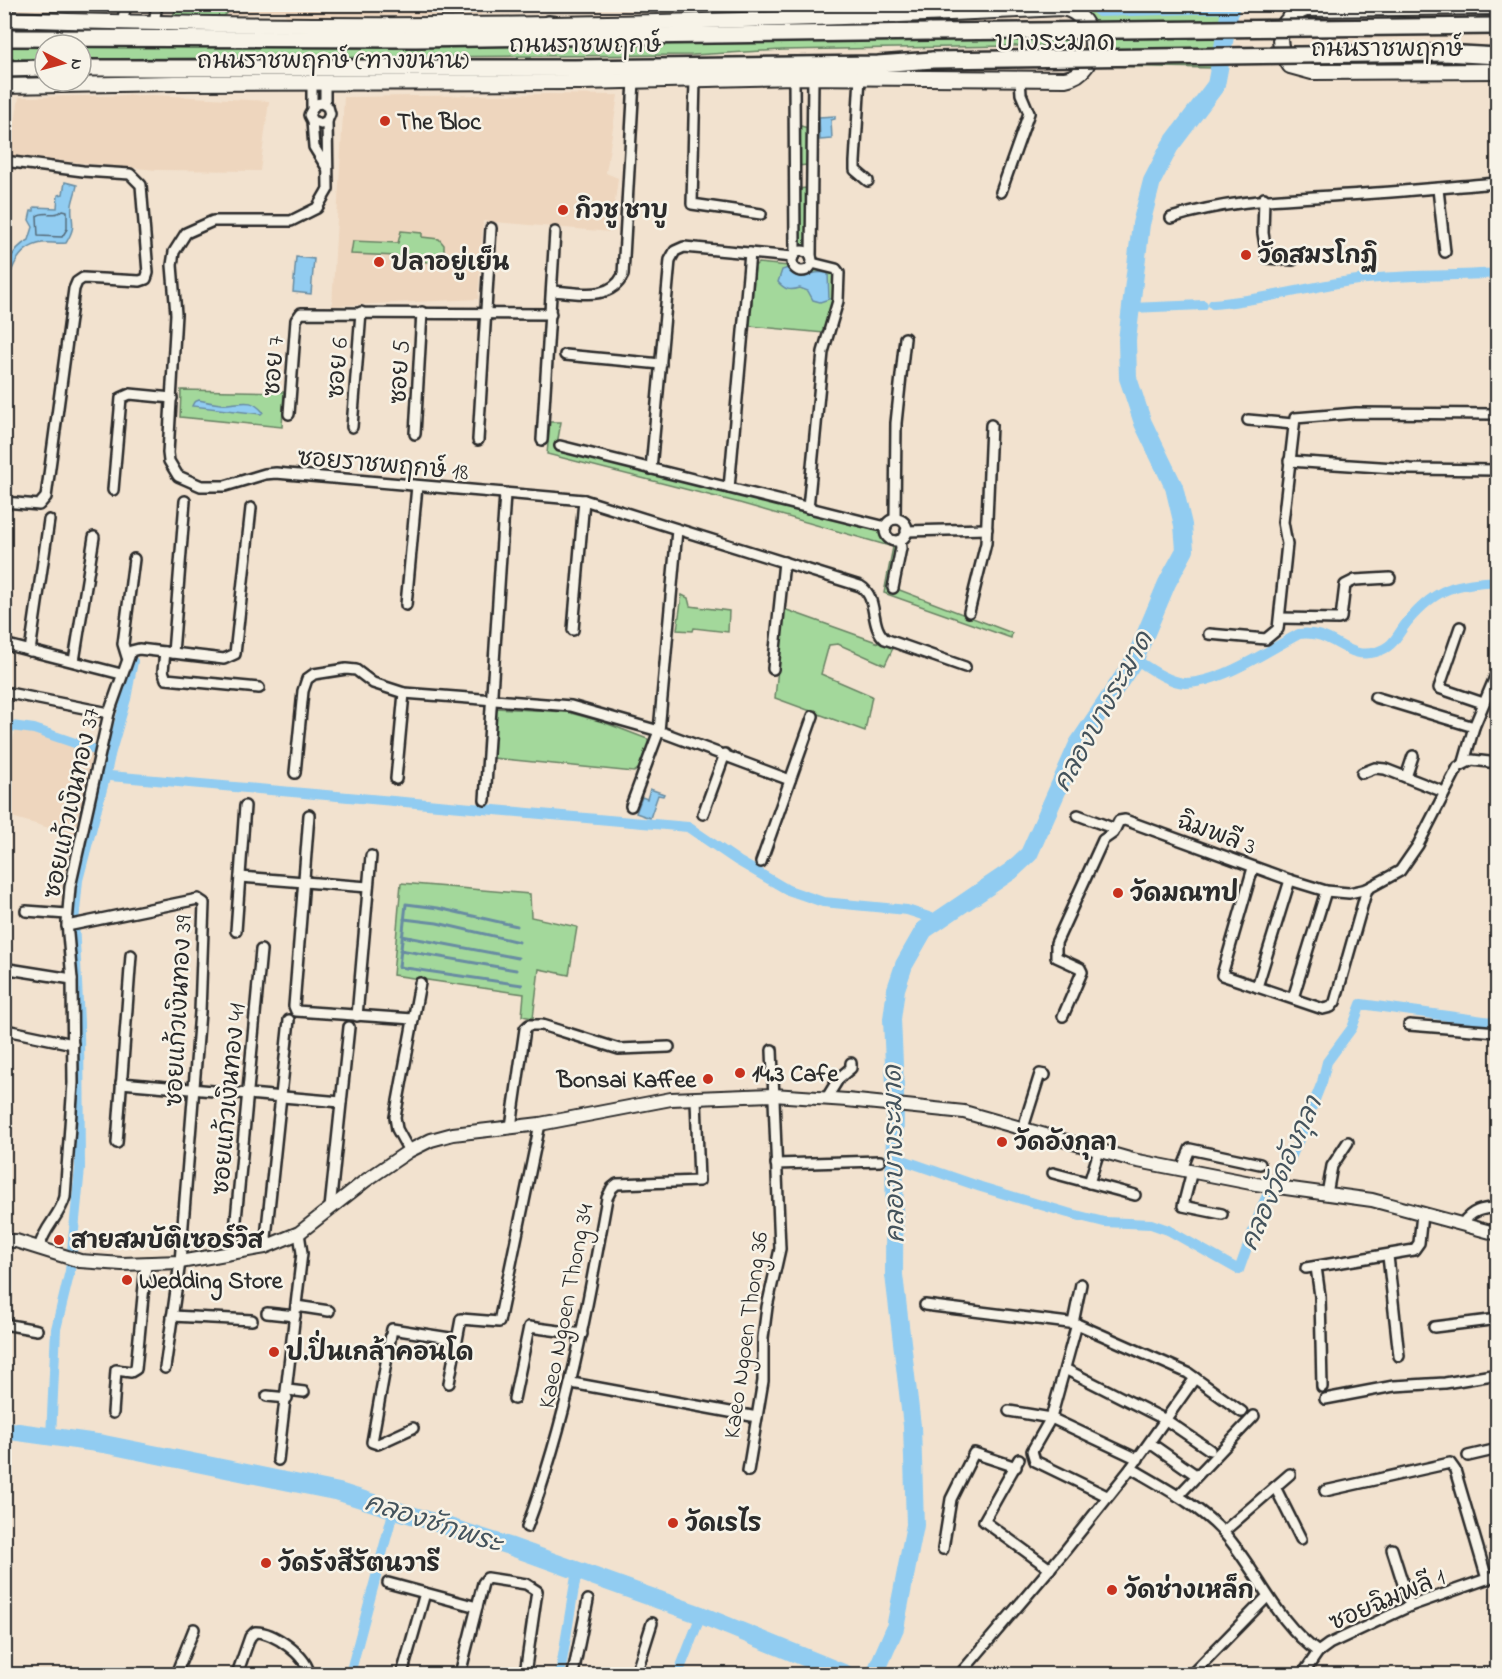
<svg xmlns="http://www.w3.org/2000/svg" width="1502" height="1679" font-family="'Indie Flower','Playpen Sans Thai',sans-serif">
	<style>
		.built { fill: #eed6be }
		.green { fill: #a3d89b; stroke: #678263; stroke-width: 1.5 }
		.water { fill: #91ccf1; stroke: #688ca2; stroke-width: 1.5 }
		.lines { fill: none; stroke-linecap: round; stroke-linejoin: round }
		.shore { stroke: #546b7a; stroke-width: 1.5 }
		.stream { stroke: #688ca2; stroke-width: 3 }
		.canal { stroke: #91ccf1; stroke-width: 10 }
		.river { stroke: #91ccf1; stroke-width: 18 }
		.minor-casing { stroke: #2b2b2b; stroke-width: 14 }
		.tertiary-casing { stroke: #2b2b2b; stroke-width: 16 }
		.secondary-casing { stroke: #2b2b2b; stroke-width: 18 }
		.primary-casing { stroke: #2b2b2b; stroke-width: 20 }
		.minor { stroke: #f7f3e8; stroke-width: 9 }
		.tertiary { stroke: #f7f3e8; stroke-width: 12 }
		.secondary { stroke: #f7f3e8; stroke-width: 14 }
		.primary { stroke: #f7f3e8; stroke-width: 15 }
		.primary-bridge-casing { stroke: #2b2b2b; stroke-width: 20; stroke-linecap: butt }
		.primary-bridge { stroke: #f7f3e8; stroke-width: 15 }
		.poi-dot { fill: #c8321e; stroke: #f7f3e8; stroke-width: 2 }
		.labels { text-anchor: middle; stroke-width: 5; stroke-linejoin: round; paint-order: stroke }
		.street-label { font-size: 24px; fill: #2b2b2b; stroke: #f7f3e8 }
		.poi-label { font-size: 24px; font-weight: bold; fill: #2b2b2b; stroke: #f7f3e8; text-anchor: start }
		.water-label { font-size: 26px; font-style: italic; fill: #44535c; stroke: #f7f3e8 }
		.quarter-label { font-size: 27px; fill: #2b2b2b; stroke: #f7f3e8 }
	</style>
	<rect width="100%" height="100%" fill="#f2e2cf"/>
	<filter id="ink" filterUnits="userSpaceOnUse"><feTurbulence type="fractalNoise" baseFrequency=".0167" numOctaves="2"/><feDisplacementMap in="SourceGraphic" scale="12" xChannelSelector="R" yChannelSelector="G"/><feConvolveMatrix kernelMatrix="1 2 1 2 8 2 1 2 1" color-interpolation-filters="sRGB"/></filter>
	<g filter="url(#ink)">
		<g class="built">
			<polygon points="5,4 119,4 119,5 118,9 5,9"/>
			<polygon points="177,4 482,5 481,15 286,16 283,11 224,16 173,16"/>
			<polygon points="547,94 618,95 606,173 618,178 611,232 483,221 478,299 332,306 344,97"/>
			<polygon points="153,95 269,101 260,171 156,170 10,156 19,97"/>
			<polygon points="16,729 96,751 76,836 5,815 5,768"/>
		</g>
		<g class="green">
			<path d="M1118,4l107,1 -8,63 -124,-2c8,-31 8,-39 -16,-61z"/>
			<polygon points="177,5 177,4 236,5 224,16 173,16"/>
			<polygon points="482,5 482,4 533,5 532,10 482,10"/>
			<path d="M1072,37l3,4 -1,4 -292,5 -89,5 -612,4v-12c330,1 660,-2 991,-10z"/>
			<polygon points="5,46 45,47 45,59 5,59"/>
			<polygon points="801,126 808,128 810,162 807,165 798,166 798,128"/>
			<polygon points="806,188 807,245 798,246 798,189"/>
			<polygon points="401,231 422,233 422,237 439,239 444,245 444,259 461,259 460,265 397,259 397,256 351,254 353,241 398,243"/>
			<path d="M758,263l31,3 10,7 8,1 7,-6 19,3c5,22 -2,40 -9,62l-74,-7 5,-60z"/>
			<polygon points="181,390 284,392 282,427 180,417"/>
			<polygon points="550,422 561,422 556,450 882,530 885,537 899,547 889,590 896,593 897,589 1012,633 1011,638 884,593 893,547 736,502 547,454"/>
			<polygon points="682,595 688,598 690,606 729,611 728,632 694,628 693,631 677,630"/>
			<polygon points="784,609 893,648 885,665 838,644 829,645 821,674 872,696 865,731 775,698"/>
			<polygon points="496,708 567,712 603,722 650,740 639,768 634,772 493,758"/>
			<polygon points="401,883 530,894 531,917 577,927 569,975 539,969 533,1018 522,1016 524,994 393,975"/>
		</g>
		<g class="water">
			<polygon points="835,116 835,119 831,120 832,139 820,140 819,117"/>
			<path d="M65,182l12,3c-1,7 -4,13 -5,20 -2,18 6,18 -6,38 -9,1 -16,-1 -24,0 -35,6 -36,50 -37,78 -1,-28 -5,-68 24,-81l4,-13 -4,-7 2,-9h3v-4l23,1 1,-13 5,-1z"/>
			<polygon points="296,257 314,259 311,294 293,292"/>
			<path d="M788,268c23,13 19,2 40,5l1,26 -9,3 -7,-2 -5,-9 -8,-3c-10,3 -15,2 -22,-6l4,-12z"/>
			<path d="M199,400c9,2 19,5 29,4 16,-1 23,-6 35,8l-2,2 -69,-8 2,-4z"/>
			<polygon points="650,789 664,794 663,796 658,795 650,818 636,813 642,797 647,799"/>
		</g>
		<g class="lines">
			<path class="shore" d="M63,210l4,1v18l-5,8 -24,-1 -1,-20c8,-6 18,2 26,-6z"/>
			<g class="stream">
				<polyline points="404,919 437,923 519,942"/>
				<polyline points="517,926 438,908 406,904 399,967 522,985"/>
				<polyline points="402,936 518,958"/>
				<polyline points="400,950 516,970"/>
			</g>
			<g class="canal">
				<polyline points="1090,4 1099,12 1231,8"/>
				<path d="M1213,304c46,-3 91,-16 137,-23 48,-7 98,-4 148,-8"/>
				<polyline points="1131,308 1203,305"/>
				<path d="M1135,659c14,9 33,23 50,24 36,0 82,-32 114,-49 34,-5 47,27 77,18 19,-5 21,-18 32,-31 29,-34 47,-37 90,-40"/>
				<polyline points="4,725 34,729 110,755 106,774 110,776 688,827 738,861 788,890 823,902 907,910 938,920"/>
				<polyline points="110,755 126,699 133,661"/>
				<polyline points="894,1157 981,1187 1068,1213 1104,1222 1151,1224 1168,1230 1239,1270 1262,1206 1275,1179 1289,1162 1299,1140 1322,1082 1327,1062 1352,1028 1361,1004 1498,1023"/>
				<polyline points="51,1437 56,1329 70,1271 80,1168 79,1023 74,922 78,880 106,774"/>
				<polyline points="4,1529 4,1531"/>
				<polyline points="350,1674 394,1509"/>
				<polyline points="560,1674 577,1570"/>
				<polyline points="678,1674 701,1615"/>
			</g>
			<g class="river">
				<polyline points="4,1430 104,1444 339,1492 509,1546 701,1615 846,1674"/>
				<polyline points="875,1674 895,1628 915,1525 912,1426 894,1275 895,1086 892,1019 896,989 904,965 924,930 1011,871 1029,854 1078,744 1135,659 1167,583 1185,550 1183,525 1174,487 1143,423 1128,378 1127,340 1141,224 1152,181 1170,146 1216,85 1231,4"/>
			</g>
			<g class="minor-casing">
				<g id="minor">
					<polyline points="122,23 126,4"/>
					<polyline points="154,23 157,4"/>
					<polyline points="794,77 795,254"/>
					<polyline points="860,77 855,162 855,170 868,181"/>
					<polyline points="695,79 692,204 761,214"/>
					<polyline points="312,83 312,106"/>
					<polyline points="325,84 325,104"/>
					<polyline points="312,121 321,124 327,121 330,114 328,107 322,103 315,104 309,115 312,121 314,147 327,168"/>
					<path d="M327,121l1,68 -11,19 -26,13h-78l-27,12 -12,19 -2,13 4,49 -8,139 1,8 9,15 23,10h24l40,-12 11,-1 308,27 276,86c19,11 9,40 25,53l80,28"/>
					<polyline points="4,161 83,171 130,174 141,185 148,273 146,279 140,281 83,278 77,282 74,289 46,497 39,505 4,502"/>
					<polyline points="1438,189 1445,252"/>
					<polyline points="1001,192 1029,113 1021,94 1020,79"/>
					<polyline points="1264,198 1263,233 1267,258 1293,260"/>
					<path d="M1171,218c61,-19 114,-19 176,-23 50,-3 100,-8 151,-12"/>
					<circle cx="802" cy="261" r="10"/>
					<polyline points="811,257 813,77"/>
					<path d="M552,291c25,1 58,11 71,-16l11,-194"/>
					<polyline points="565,355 661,364"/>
					<polyline points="289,414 296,320 301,313 551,314"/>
					<polyline points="1248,420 1293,424"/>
					<polyline points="352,427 361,312"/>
					<polyline points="415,434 422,312"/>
					<polyline points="478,440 491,228"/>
					<polyline points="542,440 555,232"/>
					<polyline points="560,446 886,527"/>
					<polyline points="1289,461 1410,469 1498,470"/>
					<polyline points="651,469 670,260 675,251 684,247 793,257"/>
					<polyline points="729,488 750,253"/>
					<polyline points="113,490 121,398 130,394 172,398"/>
					<polyline points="808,508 823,352 838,301 839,273 836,269 812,263"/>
					<polyline points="895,519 896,423 905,338"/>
					<circle cx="896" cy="530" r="11"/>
					<polyline points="906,531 987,529"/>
					<polyline points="893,588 901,548 900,540"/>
					<polyline points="406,605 417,486"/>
					<polyline points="969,612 986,543 991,425"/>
					<polyline points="1280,618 1338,619 1341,618 1345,585 1355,580 1390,578"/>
					<polyline points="1460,627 1439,688 1483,703"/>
					<polyline points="573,630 584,500"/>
					<polyline points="1209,634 1266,639 1278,629 1287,544 1283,522 1295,418 1356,413 1498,414"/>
					<polyline points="4,644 121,674"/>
					<polyline points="30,651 49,520"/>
					<polyline points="165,652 163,671 166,679 259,688"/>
					<polyline points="173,653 185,501"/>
					<polyline points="127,657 123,644 134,559"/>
					<polyline points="74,661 94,537"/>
					<polyline points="773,669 784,562"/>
					<polyline points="4,692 109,713"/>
					<polyline points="1375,697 1474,727"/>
					<polyline points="1464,762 1474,727 1498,670"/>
					<polyline points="295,773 303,691 307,679 314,674 346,669 356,670 373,683 404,693 571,706 659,731 790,780"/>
					<polyline points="1362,773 1375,768 1385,769 1444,792"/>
					<polyline points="1406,777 1413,756"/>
					<polyline points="396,779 404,693"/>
					<polyline points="485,800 505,494"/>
					<polyline points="631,806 659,731 677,530"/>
					<polyline points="703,814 725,754"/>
					<polyline points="309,815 294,1006 296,1011 413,1019"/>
					<polyline points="1078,815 1115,829"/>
					<polyline points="761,862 813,716"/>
					<polyline points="1253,868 1222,975 1323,1009 1331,1007 1335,1002 1367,889"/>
					<polyline points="240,877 368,887"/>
					<polyline points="26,911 67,914"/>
					<polyline points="67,926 198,899 204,903 200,1012 180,1262 165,1368"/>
					<polyline points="236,931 245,806"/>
					<polyline points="9,969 72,979"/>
					<polyline points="1257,987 1290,880"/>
					<polyline points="1293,998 1326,891"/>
					<polyline points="357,1016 371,856"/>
					<polyline points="1063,1016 1082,972 1080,968 1056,957 1056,943 1103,840 1113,833 1119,821 1125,820 1290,880 1326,891 1349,893 1367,889 1400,871 1418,845 1458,767 1472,760 1498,763"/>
					<polyline points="1409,1025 1498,1032"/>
					<polyline points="6,1030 73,1044"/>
					<polyline points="121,1083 341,1102"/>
					<polyline points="826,1099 839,1078 851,1068 851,1063"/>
					<polyline points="511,1127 525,1029 529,1025 542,1025 619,1049 669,1047"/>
					<polyline points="1023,1128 1040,1074 1045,1075"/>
					<polyline points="117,1143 131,955"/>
					<polyline points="409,1151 397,1129 395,1117 420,983"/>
					<polyline points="776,1164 880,1161"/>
					<polyline points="1182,1169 1190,1149 1260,1164"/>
					<polyline points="1192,1171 1183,1206 1222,1214"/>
					<polyline points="1053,1173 1135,1195"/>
					<polyline points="1089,1183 1099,1151"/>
					<polyline points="1327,1194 1332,1166 1348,1142"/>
					<polyline points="330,1208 349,1027"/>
					<path d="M1462,1224c10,-14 19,-15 36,-17"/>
					<polyline points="265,1247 289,1020"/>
					<path d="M39,1248c5,-21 21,-32 26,-51l8,-114 -1,-104 -5,-56 3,-36 39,-174 22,-62 8,-2 85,10 11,-5 16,-146"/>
					<polyline points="233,1252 261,950"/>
					<polyline points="1388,1256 1399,1356"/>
					<polyline points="1316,1267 1320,1296 1322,1387"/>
					<polyline points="1306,1268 1414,1250 1419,1243 1422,1214"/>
					<polyline points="925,1305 1077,1324 1188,1373 1242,1412"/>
					<polyline points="296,1306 329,1311"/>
					<polyline points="267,1313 295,1316"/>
					<polyline points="172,1316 252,1320"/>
					<polyline points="1073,1323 1081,1284"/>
					<polyline points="4,1324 37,1330"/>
					<polyline points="1077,1324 1051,1418 1032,1451 1035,1461 1107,1496"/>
					<polyline points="1434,1327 1498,1319"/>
					<polyline points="1065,1369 1166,1420 1210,1450"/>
					<polyline points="449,1383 461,1319 499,1322 540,1124"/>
					<polyline points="572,1383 757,1417"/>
					<polyline points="288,1390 304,1392"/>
					<polyline points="267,1396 287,1398"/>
					<polyline points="514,1399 529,1327 582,1334"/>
					<polyline points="1325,1399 1394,1386 1445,1383 1498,1374"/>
					<polyline points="1009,1411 1051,1418 1138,1459"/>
					<polyline points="113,1413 116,1370 131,1372 136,1369 146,1265"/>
					<polyline points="413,1428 378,1444 372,1442 392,1329 456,1339"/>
					<polyline points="1150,1443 1193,1473"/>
					<polyline points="1468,1456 1498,1449"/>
					<polyline points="1019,1459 984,1521 1050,1569"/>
					<polyline points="278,1460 302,1253 299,1233"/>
					<path d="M1131,1468c32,19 69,38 94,66 34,39 50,87 93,118"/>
					<polyline points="748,1471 763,1381 763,1338 767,1307 780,1249 772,1050"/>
					<polyline points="1275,1487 1301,1539"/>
					<polyline points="1325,1491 1450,1463 1455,1470 1487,1579"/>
					<polyline points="1178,1496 1254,1416"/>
					<path d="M527,1527c40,-107 60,-217 80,-329l5,-10 5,-4 82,-3 -3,-82"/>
					<polyline points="1223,1532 1290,1474"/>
					<polyline points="943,1549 951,1499 974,1453 1016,1467"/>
					<polyline points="1392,1549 1410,1606"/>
					<polyline points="388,1583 477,1607"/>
					<polyline points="961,1673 1064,1552 1131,1468 1195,1378"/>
					<polyline points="176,1674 194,1629"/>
					<path d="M237,1674l13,-37 5,-5c18,-1 52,24 54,42"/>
					<polyline points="402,1674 425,1593"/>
					<polyline points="460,1674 483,1583 487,1578 526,1584 537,1591 525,1674"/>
					<polyline points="573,1674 588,1600"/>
					<polyline points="636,1674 652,1623"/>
					<polyline points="1192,1674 1267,1597"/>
					<polyline points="1303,1674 1318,1652 1329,1644 1410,1606 1498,1575"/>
				</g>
			</g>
			<g class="tertiary-casing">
				<polyline id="tertiary" points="4,1241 16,1241 80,1261 122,1264 180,1262 265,1247 299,1233 365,1181 409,1151 431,1140 453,1134 540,1124 671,1099 773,1095 847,1100 964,1112 1133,1160 1256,1184 1372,1200 1498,1234"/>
			</g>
			<g class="secondary-casing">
				<g id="secondary">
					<path d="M1498,7l-192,2c-30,11 -32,33 -16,57l22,6 186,-1"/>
					<path d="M4,19c353,12 706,6 1058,-11 38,6 41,65 3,71l-271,-2 -212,5 -407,1 -171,3"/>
				</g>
			</g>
			<g class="primary-casing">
				<g id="primary">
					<polyline points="548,24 579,28"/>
					<polyline points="4,38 416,39 930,32"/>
					<polyline points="1444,53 1498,56"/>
					<polyline points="81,68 574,68 878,64 933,60"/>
					<polyline points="4,69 45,68"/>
					<polyline points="813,77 843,71"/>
				</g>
			</g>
			<use href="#minor" class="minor"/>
			<use href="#tertiary" class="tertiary"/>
			<use href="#secondary" class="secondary"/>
			<use href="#primary" class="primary"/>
			<g class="primary-bridge-casing">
				<g id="primary-bridge">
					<polyline points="930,32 1498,26"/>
					<polyline points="933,60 1444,53"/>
				</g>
			</g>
			<use href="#primary-bridge" class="primary-bridge"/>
		</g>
	</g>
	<g class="poi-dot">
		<circle cx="385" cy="121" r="6"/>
		<circle cx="563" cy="210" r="6"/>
		<circle cx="1246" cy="255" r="6"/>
		<circle cx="379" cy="262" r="6"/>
		<circle cx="1118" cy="893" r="6"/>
		<circle cx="740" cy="1073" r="6"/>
		<circle cx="708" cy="1079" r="6"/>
		<circle cx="1002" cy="1142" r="6"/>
		<circle cx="59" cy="1240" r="6"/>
		<circle cx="127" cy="1280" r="6"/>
		<circle cx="274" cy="1352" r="6"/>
		<circle cx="673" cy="1523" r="6"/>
		<circle cx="266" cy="1563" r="6"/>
		<circle cx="1112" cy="1590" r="6"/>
	</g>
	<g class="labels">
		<g class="street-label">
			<text x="585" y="52">ถนนราชพฤกษ์</text>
			<text x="1387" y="56">ถนนราชพฤกษ์</text>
			<text x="333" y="68">ถนนราชพฤกษ์ (ทางขนาน)</text>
			<text transform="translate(273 366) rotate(-86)" y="8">ซอย 7</text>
			<text transform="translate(337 368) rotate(-86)" y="8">ซอย 6</text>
			<text transform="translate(399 372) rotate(-87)" y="8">ซอย 5</text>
			<text transform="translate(383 464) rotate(5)" y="8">ซอยราชพฤกษ์ 18</text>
			<text transform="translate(71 803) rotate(-78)" y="8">ซอยแก้วเงินทอง 37</text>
			<text transform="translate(1217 833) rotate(20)" y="8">ฉิมพลี 3</text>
			<text transform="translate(178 1011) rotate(-87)" y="8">ซอยแก้วเงินทอง 39</text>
			<text transform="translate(228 1099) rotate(-85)" y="8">ซอยแก้วเงินทอง 41</text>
			<text transform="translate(565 1306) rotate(-79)" y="8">Kaeo Ngoen Thong 34</text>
			<text transform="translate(745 1335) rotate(-82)" y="8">Kaeo Ngoen Thong 36</text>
			<text transform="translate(1387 1599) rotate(-23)" y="8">ซอยฉิมพลี 1</text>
		</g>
		<g class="poi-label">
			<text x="397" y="129">The Bloc</text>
			<text x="575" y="218">กิวชู ชาบู</text>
			<text x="1258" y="263">วัดสมรโกฏิ</text>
			<text x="391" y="270">ปลาอยู่เย็น</text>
			<text x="1130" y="901">วัดมณฑป</text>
			<text x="752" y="1081">14.3 Cafe</text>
			<text x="696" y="1087" text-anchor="end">Bonsai Kaffee</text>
			<text x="1014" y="1150">วัดอังกุลา</text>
			<text x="71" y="1248">สายสมบัติเซอร์วิส</text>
			<text x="139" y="1288">Wedding Store</text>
			<text x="286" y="1360">ป.ปิ่นเกล้าคอนโด</text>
			<text x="685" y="1531">วัดเรไร</text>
			<text x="278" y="1571">วัดรังสีรัตนวารี</text>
			<text x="1124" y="1598">วัดช่างเหล็ก</text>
		</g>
		<g class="water-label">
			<text transform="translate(1102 711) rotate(-61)" y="9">คลองบางระมาด</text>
			<text transform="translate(893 1154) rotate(-91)" y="9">คลองบางระมาด</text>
			<text transform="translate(1280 1173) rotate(-66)" y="9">คลองวัดอังกุลา</text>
			<text transform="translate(434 1522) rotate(18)" y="9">คลองชักพระ</text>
		</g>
		<g class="quarter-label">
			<text x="1055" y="50">บางระมาด</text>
		</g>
	</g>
	<rect width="1502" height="1679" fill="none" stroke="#f7f3e8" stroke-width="24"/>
	<rect x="12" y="12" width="1478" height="1655" fill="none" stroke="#2b2b2b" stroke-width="2" filter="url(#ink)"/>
	<g transform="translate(63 63) rotate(96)"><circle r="28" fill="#f7f3e8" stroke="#a5a39c" stroke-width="1.5"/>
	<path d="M0-4.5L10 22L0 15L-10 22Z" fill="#c8321e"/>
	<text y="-9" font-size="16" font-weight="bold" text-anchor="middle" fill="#2b2b2b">N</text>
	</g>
</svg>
